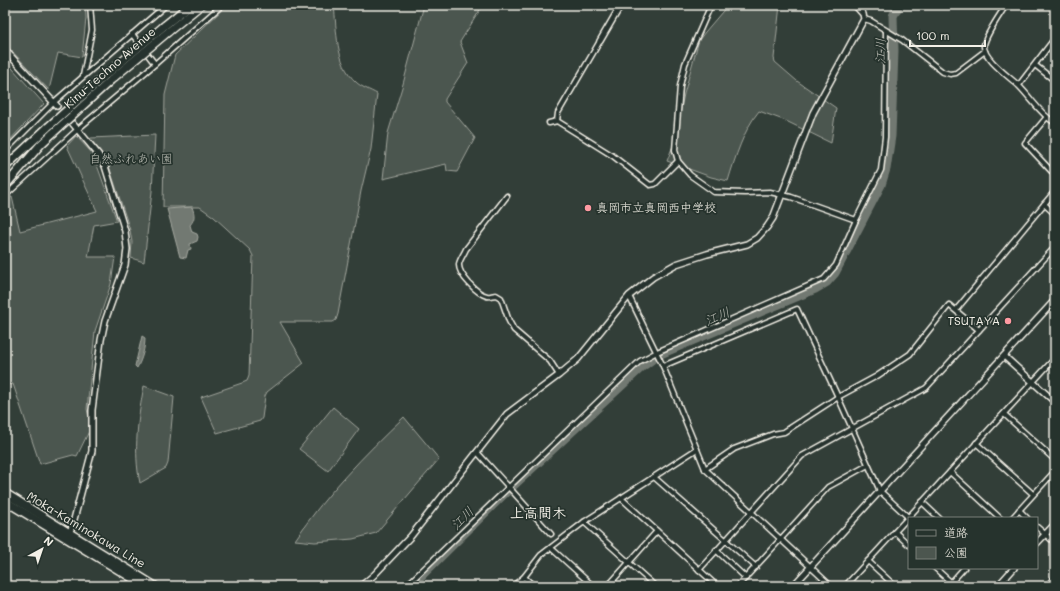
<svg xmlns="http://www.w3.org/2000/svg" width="1060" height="591" font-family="Mali,'Klee One',sans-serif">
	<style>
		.green { fill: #4c564f; stroke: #a0a49c }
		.water { fill: #727972; stroke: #a6a9a1 }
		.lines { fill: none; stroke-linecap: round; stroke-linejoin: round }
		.river { stroke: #727972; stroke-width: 9 }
		.minor-casing { stroke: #f4f1e8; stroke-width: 7 }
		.tertiary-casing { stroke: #f4f1e8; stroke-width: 8 }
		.primary-casing { stroke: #f4f1e8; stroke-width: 10 }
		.trunk-casing { stroke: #f4f1e8; stroke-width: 10 }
		.minor { stroke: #26332d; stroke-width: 4 }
		.tertiary { stroke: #26332d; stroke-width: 5 }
		.primary { stroke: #26332d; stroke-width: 7 }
		.trunk { stroke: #26332d; stroke-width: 7 }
		.trunk-bridge-casing { stroke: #f4f1e8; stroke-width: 10; stroke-linecap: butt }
		.trunk-bridge { stroke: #26332d; stroke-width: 7 }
		.poi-dot { fill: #ff9aa2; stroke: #26332d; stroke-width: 1.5 }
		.labels { text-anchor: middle; stroke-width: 3.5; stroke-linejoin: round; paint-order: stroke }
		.street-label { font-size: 12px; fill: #f4f1e8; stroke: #26332d }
		.park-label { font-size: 12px; fill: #b9bbb2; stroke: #26332d }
		.poi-label { font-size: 12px; fill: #f4f1e8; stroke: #26332d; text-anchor: start }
		.water-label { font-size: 13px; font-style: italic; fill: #babbb3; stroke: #26332d }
		.quarter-label { font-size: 14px; font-weight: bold; fill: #f4f1e8; stroke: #26332d }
	</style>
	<rect width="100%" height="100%" fill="#323e38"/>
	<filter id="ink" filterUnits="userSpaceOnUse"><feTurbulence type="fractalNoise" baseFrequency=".025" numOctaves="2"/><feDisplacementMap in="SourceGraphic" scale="8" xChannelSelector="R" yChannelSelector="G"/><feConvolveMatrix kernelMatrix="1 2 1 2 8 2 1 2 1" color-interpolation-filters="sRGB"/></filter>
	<g filter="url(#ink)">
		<g class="green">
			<polygon points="5,5 85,5 86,18 82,57 58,53 49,90 5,44"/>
			<path d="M227,5h107c3,25 1,58 22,77 5,5 14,8 21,12l-6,55 -10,42 -23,123 -2,6 -3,2h-53l24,41 -37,29 -2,4 -3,22 -2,3 -43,12 -16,-36 41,-14 5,-2 2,-5 4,-120 -3,-6 -36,-33 -14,-10h-37l2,-112 10,-40z"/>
			<polygon points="424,5 483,5 460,42 468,63 445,99 445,102 475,138 457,172 447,171 446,164 383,179 388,133 403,84"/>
			<path d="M728,5h52l-6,53 1,4 22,19 39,27 -5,35 -45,-22 -27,-10c-15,18 -24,47 -31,70l-17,-4 -44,-16 7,-18 10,-49 15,-54 6,-8z"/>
			<polygon points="5,60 44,104 5,145"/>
			<polygon points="155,135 152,191 144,262 131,258 132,242 130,230 108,163 101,152 90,139 91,138"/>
			<polygon points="76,136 93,154 117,221 94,225 88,257 115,257 111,284 95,331 87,409 91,427 77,456 73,455 40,464 13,384 5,385 5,239 11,236 8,198 12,197 20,231 97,211 67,146"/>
			<path d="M144,386l30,11 -6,66 -2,5 -26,15c-7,-32 -2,-66 4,-97z"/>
			<polygon points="333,407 359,429 328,471 299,449"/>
			<path d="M404,417l35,42 -63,74 -23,6 -38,3 -20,-2c30,-45 69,-85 109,-123z"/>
		</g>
		<g class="water">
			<path d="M192,207c3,8 3,12 -2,18l2,7 5,2 1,3 -1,4 -7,3 1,5 -3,1 -2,8 -6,-1 -13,-48z"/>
			<path d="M142,336l3,2c0,10 -3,21 -8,30l-2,-2z"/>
		</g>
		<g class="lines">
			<polyline class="river" points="411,586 501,497 643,366 658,355 815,289 827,282 835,273 881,185 886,169 891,136 894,51 893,16 899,5"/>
			<g class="minor-casing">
				<g id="minor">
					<polyline points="711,5 685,64 680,86 675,150 678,161 690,175 714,192 745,193 770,192 791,197 856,220"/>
					<path d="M1006,5c-6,10 -20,29 -22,40 -2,13 27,33 35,41 13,13 21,28 36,37"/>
					<polyline points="864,19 871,21 902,40 943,72 950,74 956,73 985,51"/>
					<polyline points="132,34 155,64"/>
					<polyline points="1035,65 1055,81"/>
					<polyline points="83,76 92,30 90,5"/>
					<polyline points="1019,85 1055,38"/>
					<polyline points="1046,118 1025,143 1055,175"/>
					<polyline points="557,121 558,113 600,41"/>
					<polyline points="549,123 557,121 613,156 650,185 655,184 678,161"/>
					<polyline points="5,151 54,102 166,5"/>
					<polyline points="5,196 78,129 155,64 222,5"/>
					<path d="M507,196l-41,53c-2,5 -6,10 -7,15 -1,10 18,30 28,32 2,1 6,-1 9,-1l5,3 8,23 5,9 36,31 9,14"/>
					<polyline points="1044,204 1055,214"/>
					<polyline points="629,296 663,366 705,469 831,586"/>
					<polyline points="956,310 1055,191"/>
					<polyline points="663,366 797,309 838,397 880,491 908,517"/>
					<polyline points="1004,414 1055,460"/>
					<polyline points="976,443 1033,494"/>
					<polyline points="477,452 551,534"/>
					<polyline points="705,469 734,449 773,434 784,432 838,397 877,376 910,354 949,305 979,330"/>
					<polyline points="950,472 1000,518"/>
					<polyline points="654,477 756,567"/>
					<polyline points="621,498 717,586"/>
					<polyline points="922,502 939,518"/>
					<polyline points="1019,510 1027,518"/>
					<polyline points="1012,518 1055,471"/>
					<polyline points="584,522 655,586"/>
					<polyline points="1037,527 1055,543"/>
					<polyline points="895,532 909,545"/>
					<polyline points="551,548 593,586"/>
					<polyline points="716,550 746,578"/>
					<polyline points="868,561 895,586"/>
					<polyline points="935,568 955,586"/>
					<polyline points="699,570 802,456 926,388 1055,247"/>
					<polyline points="524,577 534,586"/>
					<polyline points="406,586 640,361 657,352 824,279 836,265 856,220 881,170 885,137 886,31"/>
					<polyline points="513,586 524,577 541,555 584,522 697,449"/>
					<polyline points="608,586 657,531"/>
					<polyline points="738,586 828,487 868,465"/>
					<polyline points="845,586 1055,358"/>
					<polyline points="948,586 964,568"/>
					<polyline points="1047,586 1055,577"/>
				</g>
			</g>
			<g class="tertiary-casing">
				<g id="tertiary">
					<polyline points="600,41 621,5"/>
					<polyline points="5,50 57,106"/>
					<polyline points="1004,356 1055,402"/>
					<polyline points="68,535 72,527 92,451 92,410 101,340 105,321 125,265 127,249 125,231 105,166 98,154 73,124"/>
					<polyline points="1037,543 1055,524"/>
					<polyline points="361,586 374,575 411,536 507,414 559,375 578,359 629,296 653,277 676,264 707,254 747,244 757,238 767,227 773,218 813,113 864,19 863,14 855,5"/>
					<polyline points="793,586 1055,300"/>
					<polyline points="998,586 1014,568"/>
				</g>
			</g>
			<g class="primary-casing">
				<g id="primary">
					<polyline points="5,493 155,586"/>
					<polyline points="5,501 145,586"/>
				</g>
			</g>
			<g class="trunk-casing">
				<g id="trunk">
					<polyline points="164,26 190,5"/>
					<polyline points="168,32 201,5"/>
					<polyline points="5,167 48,127"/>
					<polyline points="5,186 41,144 53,133"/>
				</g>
			</g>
			<use href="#minor" class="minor"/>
			<use href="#tertiary" class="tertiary"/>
			<use href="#primary" class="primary"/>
			<use href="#trunk" class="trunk"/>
			<g class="trunk-bridge-casing">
				<g id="trunk-bridge">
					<polyline points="48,127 106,75 164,26"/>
					<polyline points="53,133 111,80 168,32"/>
				</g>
			</g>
			<use href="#trunk-bridge" class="trunk-bridge"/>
		</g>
	</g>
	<g class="poi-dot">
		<circle cx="588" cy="208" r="4"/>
		<circle cx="1008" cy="321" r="4"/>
	</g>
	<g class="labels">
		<g class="street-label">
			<text transform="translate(110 68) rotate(-41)" y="4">Kinu-Techno Avenue</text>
			<text transform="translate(86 530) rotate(31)" y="4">Moka-Kaminokawa Line</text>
		</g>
		<g class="park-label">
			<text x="131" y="163">自然ふれあい園</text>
		</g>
		<g class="poi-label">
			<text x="596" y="212">真岡市立真岡西中学校</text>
			<text x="1000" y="325" text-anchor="end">TSUTAYA</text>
		</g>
		<g class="water-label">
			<text transform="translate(880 51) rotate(-89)" y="5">江川</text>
			<text transform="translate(717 316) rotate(-23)" y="5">江川</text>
			<text transform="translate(462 518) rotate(-45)" y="5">江川</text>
		</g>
		<g class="quarter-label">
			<text x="538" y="518">上高間木</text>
		</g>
	</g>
	<rect width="1060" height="591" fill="none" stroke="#26332d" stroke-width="20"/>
	<rect x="10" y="10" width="1040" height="571" fill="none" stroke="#f4f1e8" stroke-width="1.5" filter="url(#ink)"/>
	<rect x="908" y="517" width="130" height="52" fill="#26332d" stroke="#787f78"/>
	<rect x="916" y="530" width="20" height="6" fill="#26332d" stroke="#787f78"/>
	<text x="944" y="537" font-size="12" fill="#f4f1e8">道路</text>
	<rect x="916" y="547" width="20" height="12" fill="#4c564f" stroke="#787f78"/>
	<text x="944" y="557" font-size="12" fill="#f4f1e8">公園</text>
	<g transform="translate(42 549) rotate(40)" stroke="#26332d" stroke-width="3" paint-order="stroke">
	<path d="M0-3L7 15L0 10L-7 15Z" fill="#f4f1e8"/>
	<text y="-6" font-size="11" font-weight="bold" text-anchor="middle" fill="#f4f1e8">N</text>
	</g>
	<path d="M910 40v6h75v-6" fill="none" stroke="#f4f1e8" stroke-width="2"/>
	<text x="916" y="40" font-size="12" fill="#f4f1e8" stroke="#26332d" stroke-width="3" paint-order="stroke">100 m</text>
</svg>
